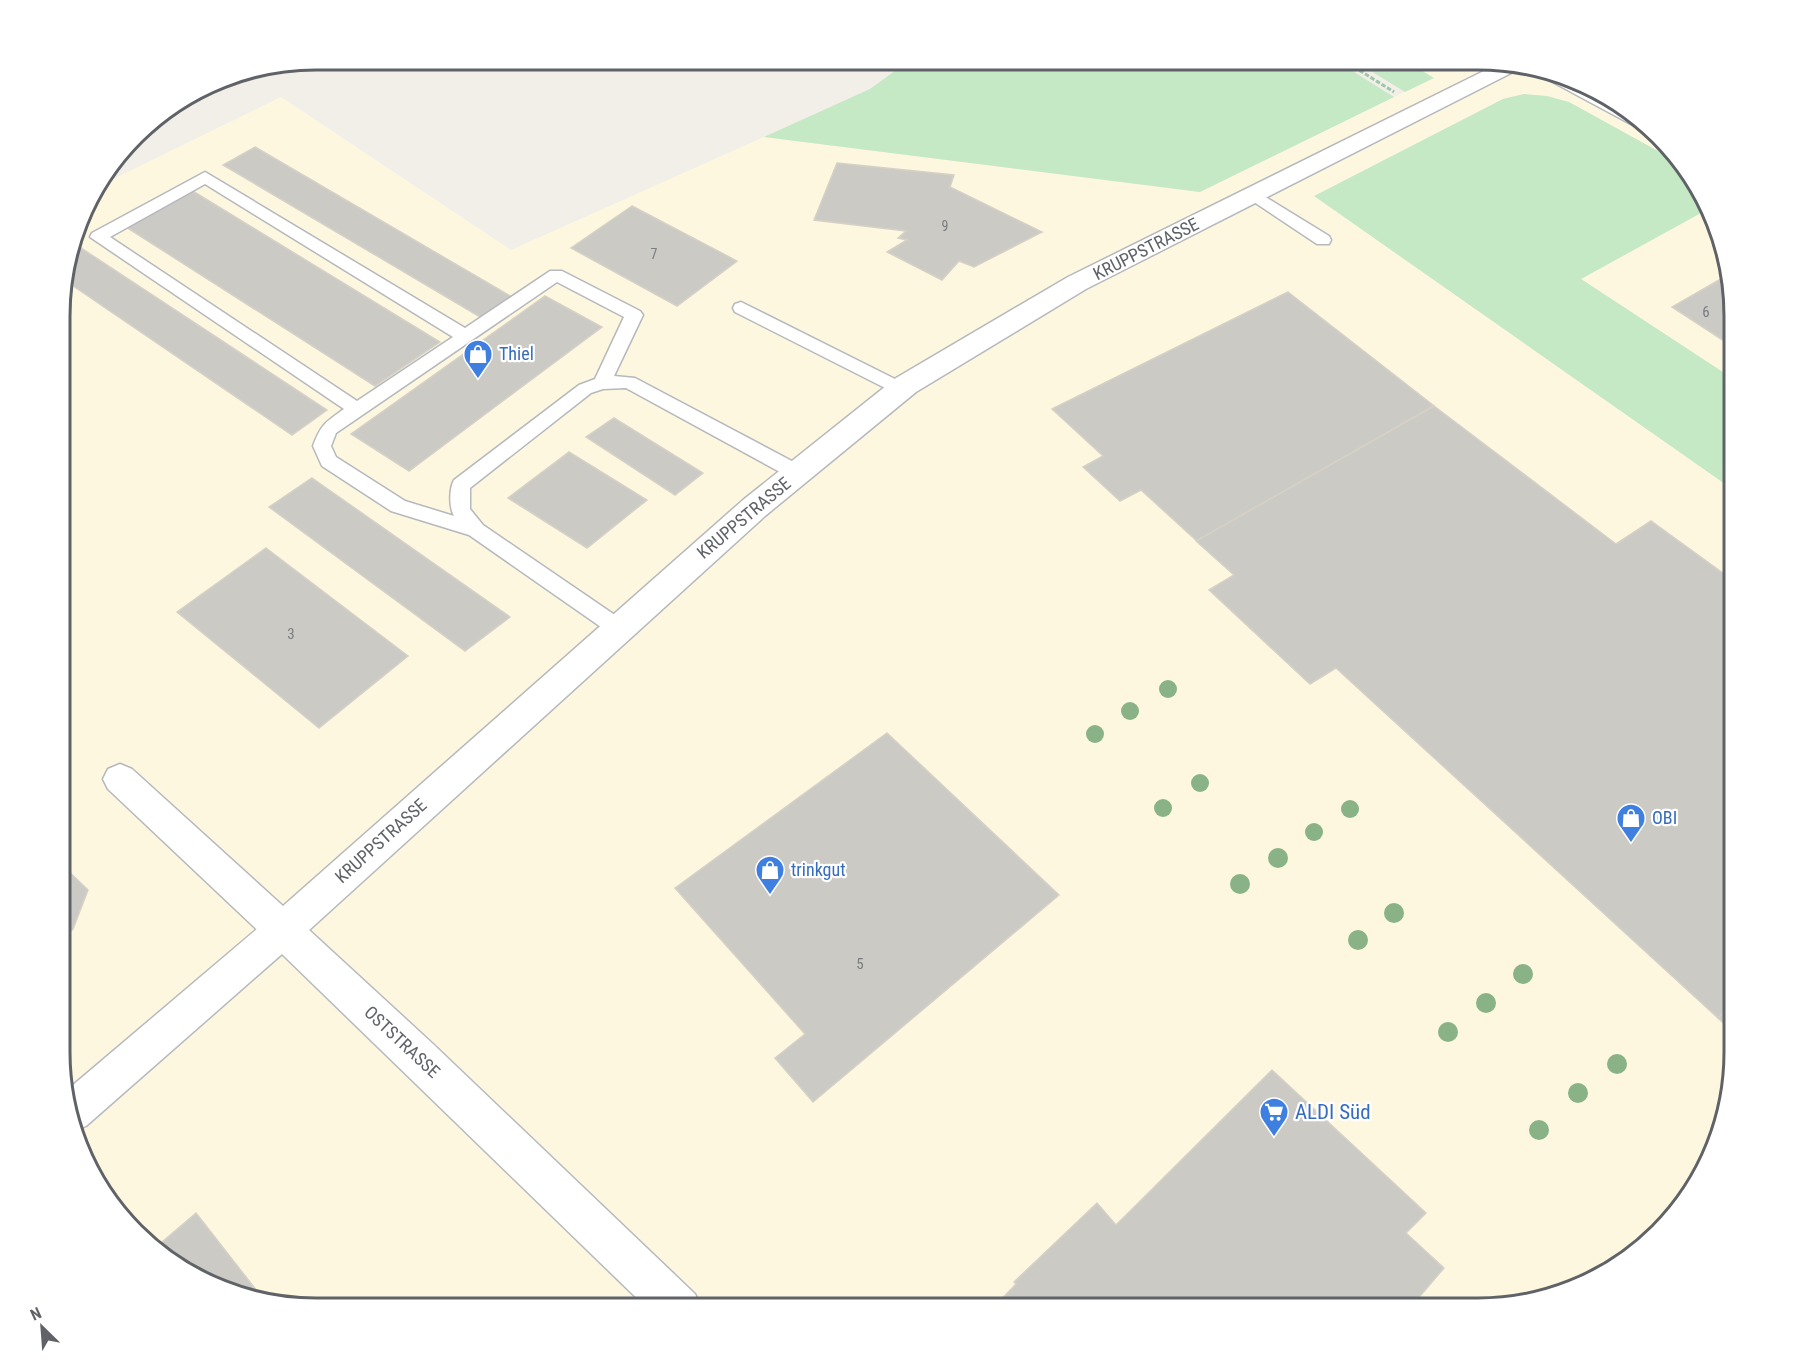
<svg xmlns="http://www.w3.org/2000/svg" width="1795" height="1369" font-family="'Roboto Condensed',sans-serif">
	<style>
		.commercial { fill: #fef7e0 }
		.green { fill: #c5e8c5 }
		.building { fill: #cccac5; stroke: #d6d1c6; stroke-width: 1.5 }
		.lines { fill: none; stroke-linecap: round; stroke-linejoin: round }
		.lane-casing { stroke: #b5b8bc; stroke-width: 3 }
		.street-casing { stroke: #b5b8bc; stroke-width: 3 }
		.secondary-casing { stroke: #b6babf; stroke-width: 3 }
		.path { stroke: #9cc7a9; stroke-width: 3; stroke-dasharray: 4.5 2; stroke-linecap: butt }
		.lane { fill: #fff; fill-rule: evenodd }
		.street { fill: #fff; fill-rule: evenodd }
		.secondary { fill: #fff; fill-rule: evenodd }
		.tree { fill: #89b387 }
		.labels { text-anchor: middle; stroke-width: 4.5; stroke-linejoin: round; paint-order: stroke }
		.far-number-label { font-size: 14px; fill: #7a7d7f }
		.number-label { font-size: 15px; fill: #7a7d7f }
		.street-label { font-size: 18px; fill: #5f6368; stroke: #fff }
		.shop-label { font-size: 18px; fill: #366cbe; stroke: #fff; text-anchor: start }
		.near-shop-label { font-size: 21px; fill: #366cbe; stroke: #fff; text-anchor: start }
		.rim { fill: none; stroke: #5f6368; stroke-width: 3 }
	</style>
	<rect width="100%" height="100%" fill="#f1efe8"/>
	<g class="commercial">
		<polygon points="1404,60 1495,61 1577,79 1647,123 1676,161 1569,102 1524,94 1503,99 1315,196 1735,491 1734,1070 1715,1151 1672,1221 1592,1283 1479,1309 300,1308 218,1290 148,1246 87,1166 61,1070 62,282 95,188 281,97 511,250 764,137 1200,192 1433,78"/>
		<polygon points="1710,208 1735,316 1735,380 1581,279"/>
	</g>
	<g class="green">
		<polygon points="910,60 1335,60 1394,97 1200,192 764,137 870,89"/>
		<polygon points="1353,60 1404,60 1434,78 1405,92"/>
		<polygon points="1524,94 1547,96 1569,102 1676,161 1709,203 1710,208 1581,279 1735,380 1735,491 1314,196 1503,99"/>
	</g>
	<g class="building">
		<polygon points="255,147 512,297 482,318 223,165"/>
		<polygon points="837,163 954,175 950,187 1042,232 974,267 959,261 942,280 887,252 907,240 898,238 906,231 814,220"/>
		<polygon points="191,190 440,342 375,386 126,227"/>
		<polygon points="632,206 737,261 677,306 571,248"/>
		<polygon points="75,244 327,410 292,435 63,279"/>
		<polygon points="1726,276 1735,316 1735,348 1672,307"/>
		<polygon points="1288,292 1434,406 1197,541 1141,490 1120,501 1083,467 1103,456 1052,409"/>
		<polygon points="545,296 602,327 409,471 351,434"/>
		<polygon points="1434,406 1616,544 1651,521 1735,582 1734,1004 1718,1018 1336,668 1310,684 1209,590 1234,575 1196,541"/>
		<polygon points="614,418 703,473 675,495 586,437"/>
		<polygon points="569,452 647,500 587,548 508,498"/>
		<polygon points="312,478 510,617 465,651 269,507"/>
		<polygon points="266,548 408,656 319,728 177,612"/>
		<polygon points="887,733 1059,895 813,1102 775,1058 805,1034 675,888"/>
		<polygon points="61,864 88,890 73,929 61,940"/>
		<polygon points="1734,1004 1734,1033 1718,1018"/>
		<polygon points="1272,1070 1426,1213 1406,1233 1444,1268 1409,1309 992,1309 1016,1284 1014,1282 1097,1203 1116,1225"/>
		<polygon points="196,1213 264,1300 218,1290 154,1249"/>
	</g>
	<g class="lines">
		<g class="lane-casing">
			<g id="lane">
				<path d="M205,172l260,156 85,-57h12l78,40 3,4 -29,61 21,2 170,90 2,5 -2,5 -7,2 -7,-2 -165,-90 -23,1 -12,4 -121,95v21l13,16 142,97 3,6 -3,6 -7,2 -7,-2 -142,-99 -78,-24 -69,-45 -9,-20c8,-22 13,-24 31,-37l-254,-172 2,-4zM205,184l248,153 -96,64 -247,-164zM557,282l67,35 -29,62 -16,6 -125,95c-5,9 -5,27 0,36l-49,-15 -69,-44 -5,-11 5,-13z"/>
				<polygon points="1254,190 1329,236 1331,240 1329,244 1317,244 1248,198 1246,195 1248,192"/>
				<polygon points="741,302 907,385 910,389 907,393 895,393 735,312 733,308 735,304"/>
			</g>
		</g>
		<g class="street-casing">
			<g id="street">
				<polygon points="1502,62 1523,67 1086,289 916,392 765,516 296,942 283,947 270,942 108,789 103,779 108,769 120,764 132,769 283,906 743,500 896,378 1068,277"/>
				<polygon points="1545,72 1577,79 1647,123 1653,130 1640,129 1547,79 1544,74"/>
			</g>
		</g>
		<g class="secondary-casing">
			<polygon id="secondary" points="283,913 296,918 433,1044 695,1294 702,1309 648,1309 282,954 86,1126 77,1130 66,1091 270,918"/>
		</g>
		<polyline class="path" points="1343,60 1394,92"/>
		<use href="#lane" class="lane"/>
		<use href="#street" class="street"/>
		<use href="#secondary" class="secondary"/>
	</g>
	<g class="tree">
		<circle cx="1168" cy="689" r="9"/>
		<circle cx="1130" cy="711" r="9"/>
		<circle cx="1095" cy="734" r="9"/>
		<circle cx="1200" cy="783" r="9"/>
		<circle cx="1163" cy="808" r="9"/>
		<circle cx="1350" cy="809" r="9"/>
		<circle cx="1314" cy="832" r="9"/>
		<circle cx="1278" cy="858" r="10"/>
		<circle cx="1240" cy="884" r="10"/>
		<circle cx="1394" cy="913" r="10"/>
		<circle cx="1358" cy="940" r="10"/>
		<circle cx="1523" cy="974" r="10"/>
		<circle cx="1486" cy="1003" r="10"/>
		<circle cx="1448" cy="1032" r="10"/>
		<circle cx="1617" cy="1064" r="10"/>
		<circle cx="1578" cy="1093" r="10"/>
		<circle cx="1539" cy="1130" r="10"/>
	</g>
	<defs>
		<g id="shop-pin" transform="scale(1.5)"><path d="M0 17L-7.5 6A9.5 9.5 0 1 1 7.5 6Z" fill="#3f7fe0" stroke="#fff"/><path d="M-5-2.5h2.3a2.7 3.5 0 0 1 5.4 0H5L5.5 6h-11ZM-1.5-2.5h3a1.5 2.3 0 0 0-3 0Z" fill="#fff"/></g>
		<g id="supermarket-pin" transform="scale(1.5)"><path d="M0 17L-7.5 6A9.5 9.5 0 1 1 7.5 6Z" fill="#3f7fe0" stroke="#fff"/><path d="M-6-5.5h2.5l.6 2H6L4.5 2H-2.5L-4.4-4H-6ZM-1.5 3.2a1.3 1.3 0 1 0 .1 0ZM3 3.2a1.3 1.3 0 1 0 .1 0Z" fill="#fff"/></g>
	</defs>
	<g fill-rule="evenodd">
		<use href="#shop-pin" x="478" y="354"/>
		<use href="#shop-pin" x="1631" y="818"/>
		<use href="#shop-pin" x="770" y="870"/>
		<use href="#supermarket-pin" x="1274" y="1112"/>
	</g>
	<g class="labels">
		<g class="far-number-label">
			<text x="945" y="231">9</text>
			<text x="654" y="259">7</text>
		</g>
		<g class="number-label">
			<text x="1706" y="317">6</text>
			<text x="291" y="639">3</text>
			<text x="860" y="969">5</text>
		</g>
		<g class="street-label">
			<text transform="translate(1146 249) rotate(-27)" y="6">KRUPPSTRASSE</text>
			<text transform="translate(744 518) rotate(-40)" y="6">KRUPPSTRASSE</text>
			<text transform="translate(381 841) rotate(-42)" y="6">KRUPPSTRASSE</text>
			<text transform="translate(402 1042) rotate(43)" y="6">OSTSTRASSE</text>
		</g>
		<g class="shop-label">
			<text x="499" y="360">Thiel</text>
			<text x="1652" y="824">OBI</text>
			<text x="791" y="876">trinkgut</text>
		</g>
		<g class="near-shop-label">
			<text x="1295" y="1119">ALDI Süd</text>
		</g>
	</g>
	<path d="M0 0H1795V1369H0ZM316 70H1478A246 246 0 0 1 1724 316V1052A246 246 0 0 1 1478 1298H316A246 246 0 0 1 70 1052V316A246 246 0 0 1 316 70Z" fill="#fff" fill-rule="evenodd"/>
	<path class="rim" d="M316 70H1478A246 246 0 0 1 1724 316V1052A246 246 0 0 1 1478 1298H316A246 246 0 0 1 70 1052V316A246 246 0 0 1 316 70Z"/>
	<g transform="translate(42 1327) rotate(335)" stroke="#ffffff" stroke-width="4.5" paint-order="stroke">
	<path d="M0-4.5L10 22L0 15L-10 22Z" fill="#5f6368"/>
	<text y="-9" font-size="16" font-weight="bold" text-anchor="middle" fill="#5f6368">N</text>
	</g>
</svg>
